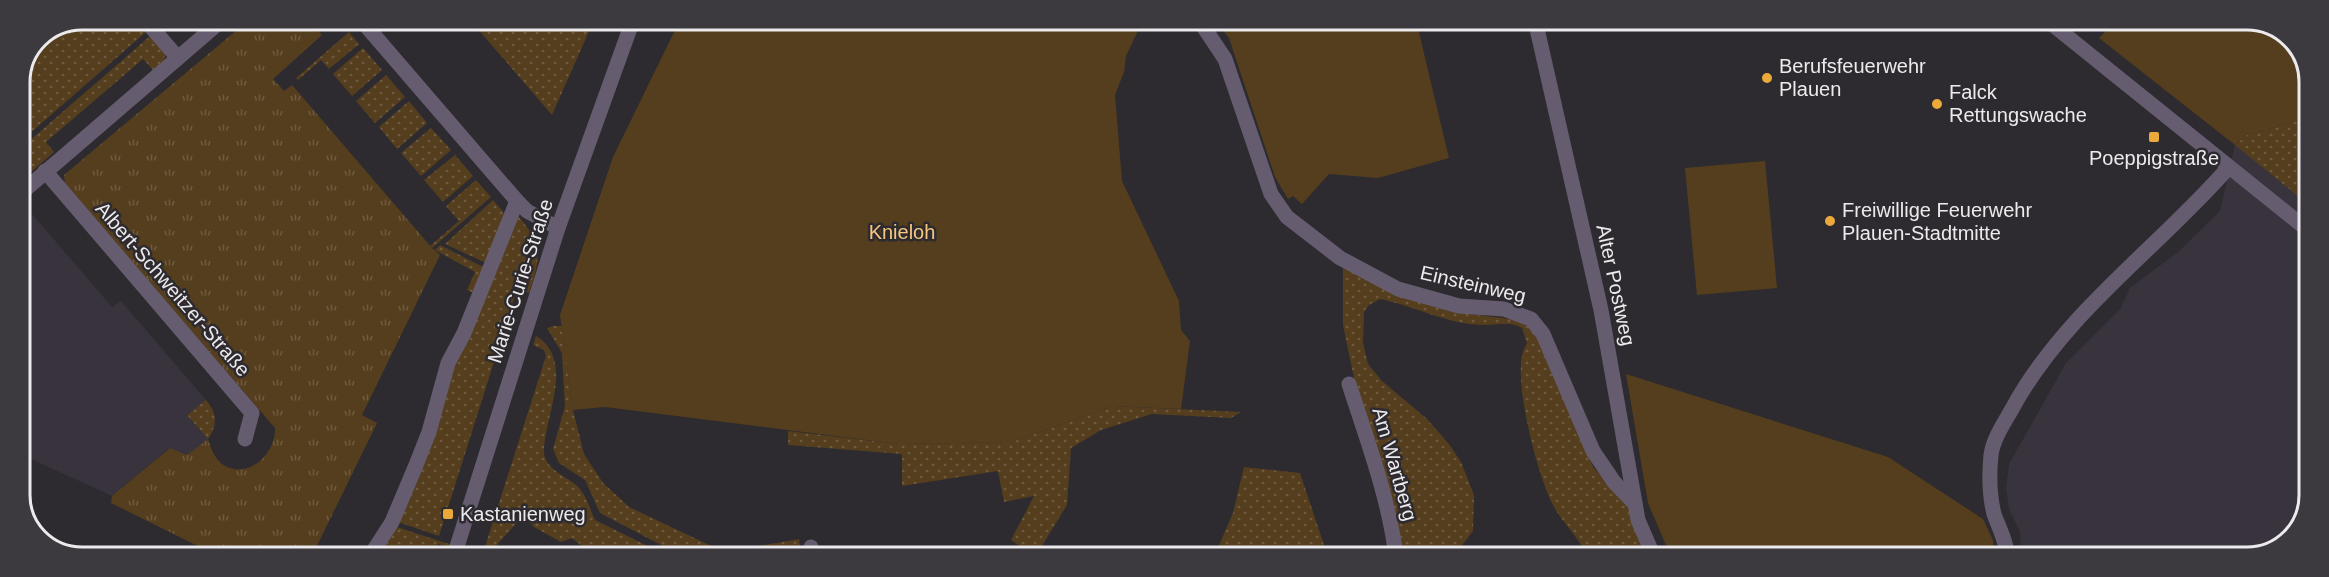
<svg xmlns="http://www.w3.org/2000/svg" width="2329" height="577" font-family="Helvetica,sans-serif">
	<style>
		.built { fill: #38333d }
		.grass { fill: url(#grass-dots) }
		.park { fill: url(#park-tufts) }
		.garden { fill: #553e1d }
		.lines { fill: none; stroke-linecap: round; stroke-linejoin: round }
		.street { stroke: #665c70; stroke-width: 15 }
		.poi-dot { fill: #eca93b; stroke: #2d2b2f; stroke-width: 2 }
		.labels { text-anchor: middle; stroke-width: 5; stroke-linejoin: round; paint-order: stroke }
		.poi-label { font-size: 20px; fill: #eceaed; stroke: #2d2b2f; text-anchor: start }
		.park-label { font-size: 20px; fill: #f6c57e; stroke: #2d2b2f }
		.street-label { font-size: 20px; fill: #eceaed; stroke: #2d2b2f }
		.rim { fill: none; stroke: #eceaed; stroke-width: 3 }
	</style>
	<defs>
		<pattern id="grass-dots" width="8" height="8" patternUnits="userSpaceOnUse" patternTransform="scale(1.5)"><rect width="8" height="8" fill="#553e1d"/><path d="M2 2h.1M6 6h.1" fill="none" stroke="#6e5a3e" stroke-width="1.8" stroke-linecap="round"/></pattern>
		<pattern id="park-tufts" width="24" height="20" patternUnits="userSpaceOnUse" patternTransform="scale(1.5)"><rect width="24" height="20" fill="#553e1d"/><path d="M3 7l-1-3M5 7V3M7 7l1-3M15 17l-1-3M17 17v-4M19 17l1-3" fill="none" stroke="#6e5a3e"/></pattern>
	</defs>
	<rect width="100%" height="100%" fill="#2d2b2f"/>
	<g class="built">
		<polygon points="2309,117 2308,508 2285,544 2248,557 2021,557 2020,532 2009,509 2006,488 2009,464 2066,363 2120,309 2130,288 2178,252 2220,211 2235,145 2247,135"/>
		<polygon points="32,214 112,307 121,301 206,400 187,415 208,439 187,455 169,448 112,496 20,454 20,224"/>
	</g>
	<g class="grass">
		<polygon points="82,20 137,20 146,32 20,142 20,127 29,119 20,108 20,81 38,37"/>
		<polygon points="168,20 196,20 186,28 177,30"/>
		<polygon points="470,20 594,20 552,115"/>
		<polygon points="349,32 359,44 329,69 321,60 298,80 296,78"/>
		<polygon points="153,36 166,52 164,60 153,70 143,59 46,142 54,152 23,179 20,178 20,149 149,37"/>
		<polygon points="363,48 382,70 352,96 333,74"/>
		<polygon points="386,75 405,97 375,123 356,101"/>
		<polygon points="409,101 427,123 397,149 379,127"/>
		<polygon points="2309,117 2309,205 2235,145 2247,135"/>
		<polygon points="431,128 451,150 421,176 401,153"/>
		<polygon points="455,155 473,176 443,202 424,180"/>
		<polygon points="476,180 491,197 432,248 430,246 459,221 446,206"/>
		<polygon points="493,200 504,213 486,263 445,244"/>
		<path d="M519,217c24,28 22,41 10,76l-12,-4 -78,247 -44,-15 56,-154 65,-149z"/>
		<polygon points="440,245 483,267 476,294 467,290 475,272 435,250"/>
		<path d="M1343,267c38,23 77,38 120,46 15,3 48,4 60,10 7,4 13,13 18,20l52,124 37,43 18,47h-60c-8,-17 -21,-30 -31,-45 -18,-28 -42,-124 -35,-156 1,-5 3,-9 5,-13l-5,-15c-14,-7 -22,-3 -37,-3 -37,0 -69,-19 -105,-26l-11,6 -5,7 -1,31 5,21 14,17 45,38 22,25 12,18 13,33 -1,36 -20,26h-50l-48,-174 -12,-58z"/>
		<polygon points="553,326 562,326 573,410 584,454 603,483 629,507 724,552 799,539 802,557 684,557 600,513 585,480 559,463 553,449 565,406 563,373 562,353 547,328"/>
		<path d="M536,336c40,24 8,81 8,116 0,15 20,24 31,32 11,9 14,23 20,36l75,37h-74l-24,-19 -11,4 -27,-15 -7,-8 -6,-1 -27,30 -11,5 -1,3h-15l3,-7 13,4 63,-197 -2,-6 -11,-5z"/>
		<path d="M206,400c11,13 12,24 2,39l-21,-24z"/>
		<polygon points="1112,406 1241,412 1231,418 1152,414 1101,430 1071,448 1067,505 1035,557 1011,540 1034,496 1004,502 998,471 902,486 902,454 788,445 788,431 899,444 1012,442"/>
		<polygon points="1244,467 1300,473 1328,557 1214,557 1233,513"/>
		<polygon points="394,526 452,545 450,548 438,544 433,556 401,556 383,544"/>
	</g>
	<path class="park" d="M249,20h64l-2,2 11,13 -49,44 11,12 8,-6 140,163 8,7 -78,160 15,8 -65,133h-94l-107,-53 1,-7 58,-48 17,7 21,-16c3,10 7,21 17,27 26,13 51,-14 50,-38l-210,-244 -1,-9z"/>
	<g class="garden">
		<polygon points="680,20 1143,20 1126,56 1124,72 1115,95 1122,181 1179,301 1181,330 1190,341 1181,409 1112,406 1012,442 899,444 605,407 573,410 560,315 613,157"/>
		<polygon points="1214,20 1416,20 1449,158 1378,178 1329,174 1302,204 1293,196 1288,199 1275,177 1229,38"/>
		<polygon points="2116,21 2260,21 2294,40 2309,74 2309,117 2247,135 2235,145 2099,38"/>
		<polygon points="1765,161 1777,288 1697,295 1685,168"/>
		<polygon points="1626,374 1888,457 1983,519 1993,540 1994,557 1671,557 1648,503"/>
	</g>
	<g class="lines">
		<g class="street">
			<polyline points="145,20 178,58 222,20"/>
			<polyline points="361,20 517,201 527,211 558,228"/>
			<polyline points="1199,20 1225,59 1271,194 1287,217 1340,258 1398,289 1459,306 1504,309 1531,319 1543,334 1593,451 1614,482 1635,504"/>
			<polyline points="1535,20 1601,310 1638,520 1654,557"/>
			<polyline points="2048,21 2309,231"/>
			<polyline points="45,171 252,413 245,439"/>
			<polyline points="20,194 178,58"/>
			<path d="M1349,384c18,56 40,114 47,173"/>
			<polyline points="811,547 812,557"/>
			<polyline points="370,556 392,522 416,465 429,432 448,363 464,333 517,201"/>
			<polyline points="454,556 558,228 633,20"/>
			<path d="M2007,557c0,-15 -8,-29 -13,-43 -5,-20 -5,-39 -3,-59 2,-16 13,-32 21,-46 52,-96 145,-160 216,-241"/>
		</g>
	</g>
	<g class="poi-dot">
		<circle cx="1767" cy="78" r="6"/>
		<circle cx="1937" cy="104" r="6"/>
		<rect x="2148" y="131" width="12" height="12" rx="3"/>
		<circle cx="1830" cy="221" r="6"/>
		<rect x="442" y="508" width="12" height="12" rx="3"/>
	</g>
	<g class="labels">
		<g class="poi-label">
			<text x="1779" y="73">Berufsfeuerwehr<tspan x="1779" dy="23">Plauen</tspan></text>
			<text x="1949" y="99">Falck<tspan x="1949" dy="23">Rettungswache</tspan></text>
			<text x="2154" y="165" text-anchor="middle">Poeppigstraße</text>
			<text x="1842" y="217">Freiwillige Feuerwehr<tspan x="1842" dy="23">Plauen-Stadtmitte</tspan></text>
			<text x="460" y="521">Kastanienweg</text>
		</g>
		<g class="park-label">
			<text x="902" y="239">Knieloh</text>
		</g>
		<g class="street-label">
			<text transform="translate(520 281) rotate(-72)" y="7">Marie-Curie-Straße</text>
			<text transform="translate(1473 284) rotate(13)" y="7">Einsteinweg</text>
			<text transform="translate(1616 285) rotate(78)" y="7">Alter Postweg</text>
			<text transform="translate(173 289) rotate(49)" y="7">Albert-Schweitzer-Straße</text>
			<text transform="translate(1395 464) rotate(74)" y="7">Am Wartberg</text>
		</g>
	</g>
	<path d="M0 0H2329V577H0ZM82 30H2247A52 52 0 0 1 2299 82V495A52 52 0 0 1 2247 547H82A52 52 0 0 1 30 495V82A52 52 0 0 1 82 30Z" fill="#3c3a3e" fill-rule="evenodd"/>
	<path class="rim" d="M82 30H2247A52 52 0 0 1 2299 82V495A52 52 0 0 1 2247 547H82A52 52 0 0 1 30 495V82A52 52 0 0 1 82 30Z"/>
</svg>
